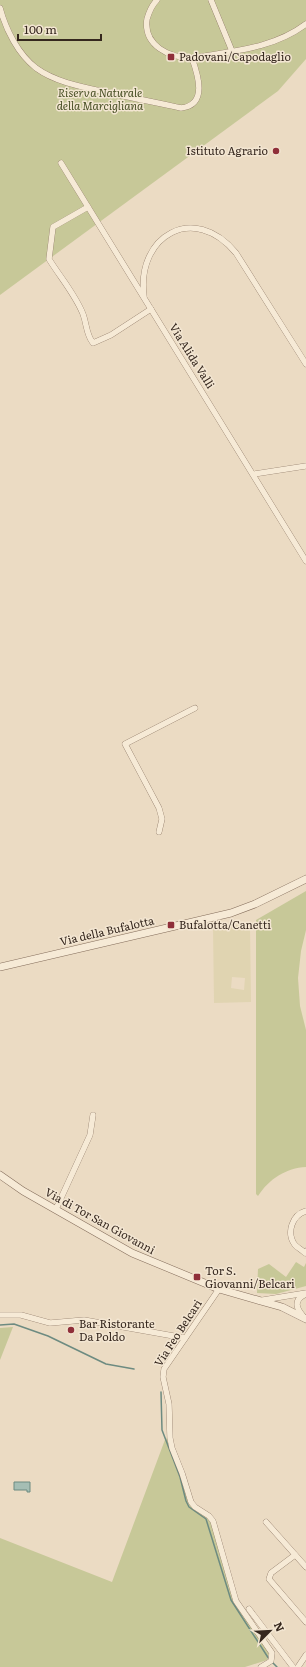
<svg xmlns="http://www.w3.org/2000/svg" width="306" height="1667" font-family="Literata,serif">
	<style>
		.farmland { fill: #e0d4b1; fill-rule: evenodd }
		.green { fill: #c7c898 }
		.water { fill: #a5beb4; stroke: #6d8b81 }
		.lines { fill: none; stroke-linecap: round; stroke-linejoin: round }
		.stream { stroke: #6d8b81; stroke-width: 1.5 }
		.minor-casing { stroke: #846d5b; stroke-width: 6 }
		.tertiary-casing { stroke: #846d5b; stroke-width: 8 }
		.minor { stroke: #f6ead6; stroke-width: 5.5 }
		.tertiary { stroke: #f6ead6; stroke-width: 7 }
		.poi-dot { fill: #8f2f39; stroke: #f3e6d2; stroke-width: 1.5 }
		.labels { text-anchor: middle; stroke-width: 3; stroke-linejoin: round; paint-order: stroke }
		.poi-label { font-size: 11px; fill: #35271e; stroke: #f3e6d2; text-anchor: start }
		.park-label { font-size: 11px; font-style: italic; fill: #495026; stroke: #f3e6d2 }
		.street-label { font-size: 11px; fill: #35271e; stroke: #f3e6d2 }
	</style>
	<rect width="100%" height="100%" fill="#ebdbc3"/>
	<path class="farmland" d="M250,925l1,77 -37,1 -1,-77zM232,977l13,1 -1,12 -13,-2z"/>
	<g class="green">
		<polygon points="0,0 306,0 306,59 278,91 0,295"/>
		<path d="M306,891v39l-5,21 -3,27 2,28 6,24v137c-20,1 -37,12 -48,29l-2,-2v-274z"/>
		<polygon points="296,1262 304,1267 306,1263 306,1286 276,1294 257,1293 258,1269 269,1264 286,1277"/>
		<polygon points="13,1327 0,1360 0,1328"/>
		<polygon points="166,1437 177,1465 190,1504 209,1518 216,1536 234,1601 269,1652 267,1660 245,1667 0,1667 0,1538 112,1582"/>
	</g>
	<polygon class="water" points="14,1482 30,1482 30,1492 27,1492 27,1490 14,1490"/>
	<g class="lines">
		<g class="stream">
			<polyline points="0,1325 14,1324 48,1336 106,1364 134,1369"/>
			<polyline points="161,1392 162,1430 180,1477 186,1501 189,1507 206,1519 231,1600 269,1659"/>
			<polyline points="272,1662 277,1667"/>
		</g>
		<g class="minor-casing">
			<g id="minor">
				<path d="M157,0c-5,5 -8,12 -10,19 -4,27 23,39 45,39 40,-7 81,-9 114,-34"/>
				<polyline points="211,0 232,51"/>
				<path d="M0,8c6,22 18,46 36,60 22,16 53,20 79,26 22,5 44,9 66,14 27,-3 17,-33 11,-50"/>
				<polyline points="61,163 306,561"/>
				<path d="M88,207l-35,20 -4,32c11,18 26,35 34,55 4,11 3,20 10,29l18,-8 40,-26"/>
				<path d="M144,296c-8,-60 50,-94 92,-43l70,111"/>
				<polyline points="254,474 306,466"/>
				<polyline points="159,832 162,819 159,808 125,744 195,708"/>
				<polyline points="56,1209 90,1135 93,1115"/>
				<path d="M306,1211c-14,4 -20,22 -11,34 3,3 7,5 10,8l1,-2"/>
				<polyline points="219,1289 164,1369 163,1377 169,1404 170,1438 172,1448 182,1473 191,1502 195,1507 209,1516 213,1521 236,1601 272,1653 271,1661 261,1667"/>
				<polyline points="263,1300 306,1293"/>
				<polyline points="0,1315 21,1315 50,1323 84,1320 185,1338"/>
				<path d="M303,1316c-6,-7 -10,-15 1,-21"/>
				<polyline points="266,1522 306,1567"/>
				<polyline points="295,1555 271,1573 269,1579 306,1622"/>
				<polyline points="249,1609 293,1667"/>
				<polyline points="298,1667 306,1655"/>
			</g>
		</g>
		<g class="tertiary-casing">
			<g id="tertiary">
				<polyline points="0,967 231,913 255,904 306,879"/>
				<polyline points="0,1175 23,1191 132,1253 219,1289 282,1307 306,1319"/>
			</g>
		</g>
		<use href="#minor" class="minor"/>
		<use href="#tertiary" class="tertiary"/>
	</g>
	<g class="poi-dot">
		<rect x="167" y="53" width="8" height="8" rx="2"/>
		<circle cx="276" cy="151" r="4"/>
		<rect x="167" y="921" width="8" height="8" rx="2"/>
		<rect x="193" y="1273" width="8" height="8" rx="2"/>
		<circle cx="71" cy="1330" r="4"/>
	</g>
	<g class="labels">
		<g class="poi-label">
			<text x="179" y="61">Padovani/Capodaglio</text>
			<text x="268" y="155" text-anchor="end">Istituto Agrario</text>
			<text x="179" y="929">Bufalotta/Canetti</text>
			<text x="205" y="1275">Tor S.<tspan x="205" dy="13">Giovanni/Belcari</tspan></text>
			<text x="79" y="1328">Bar Ristorante<tspan x="79" dy="13">Da Poldo</tspan></text>
		</g>
		<g class="park-label">
			<text x="100" y="97">Riserva Naturale<tspan x="100" dy="13">della Marcigliana</tspan></text>
		</g>
		<g class="street-label">
			<text transform="translate(192 356) rotate(58)" y="4">Via Alida Valli</text>
			<text transform="translate(107 931) rotate(-13)" y="4">Via della Bufalotta</text>
			<text transform="translate(100 1221) rotate(29)" y="4">Via di Tor San Giovanni</text>
			<text transform="translate(178 1333) rotate(-57)" y="4">Via Feo Belcari</text>
		</g>
	</g>
	<g transform="translate(270 1631) rotate(66)" stroke="#f3e6d2" stroke-width="3" paint-order="stroke">
	<path d="M0-3L7 15L0 10L-7 15Z" fill="#35271e"/>
	<text y="-6" font-size="11" font-weight="bold" text-anchor="middle" fill="#35271e">N</text>
	</g>
	<path d="M18 34v6h83v-6" fill="none" stroke="#35271e" stroke-width="2"/>
	<text x="24" y="34" font-size="12" fill="#35271e" stroke="#f3e6d2" stroke-width="3" paint-order="stroke">100 m</text>
</svg>
